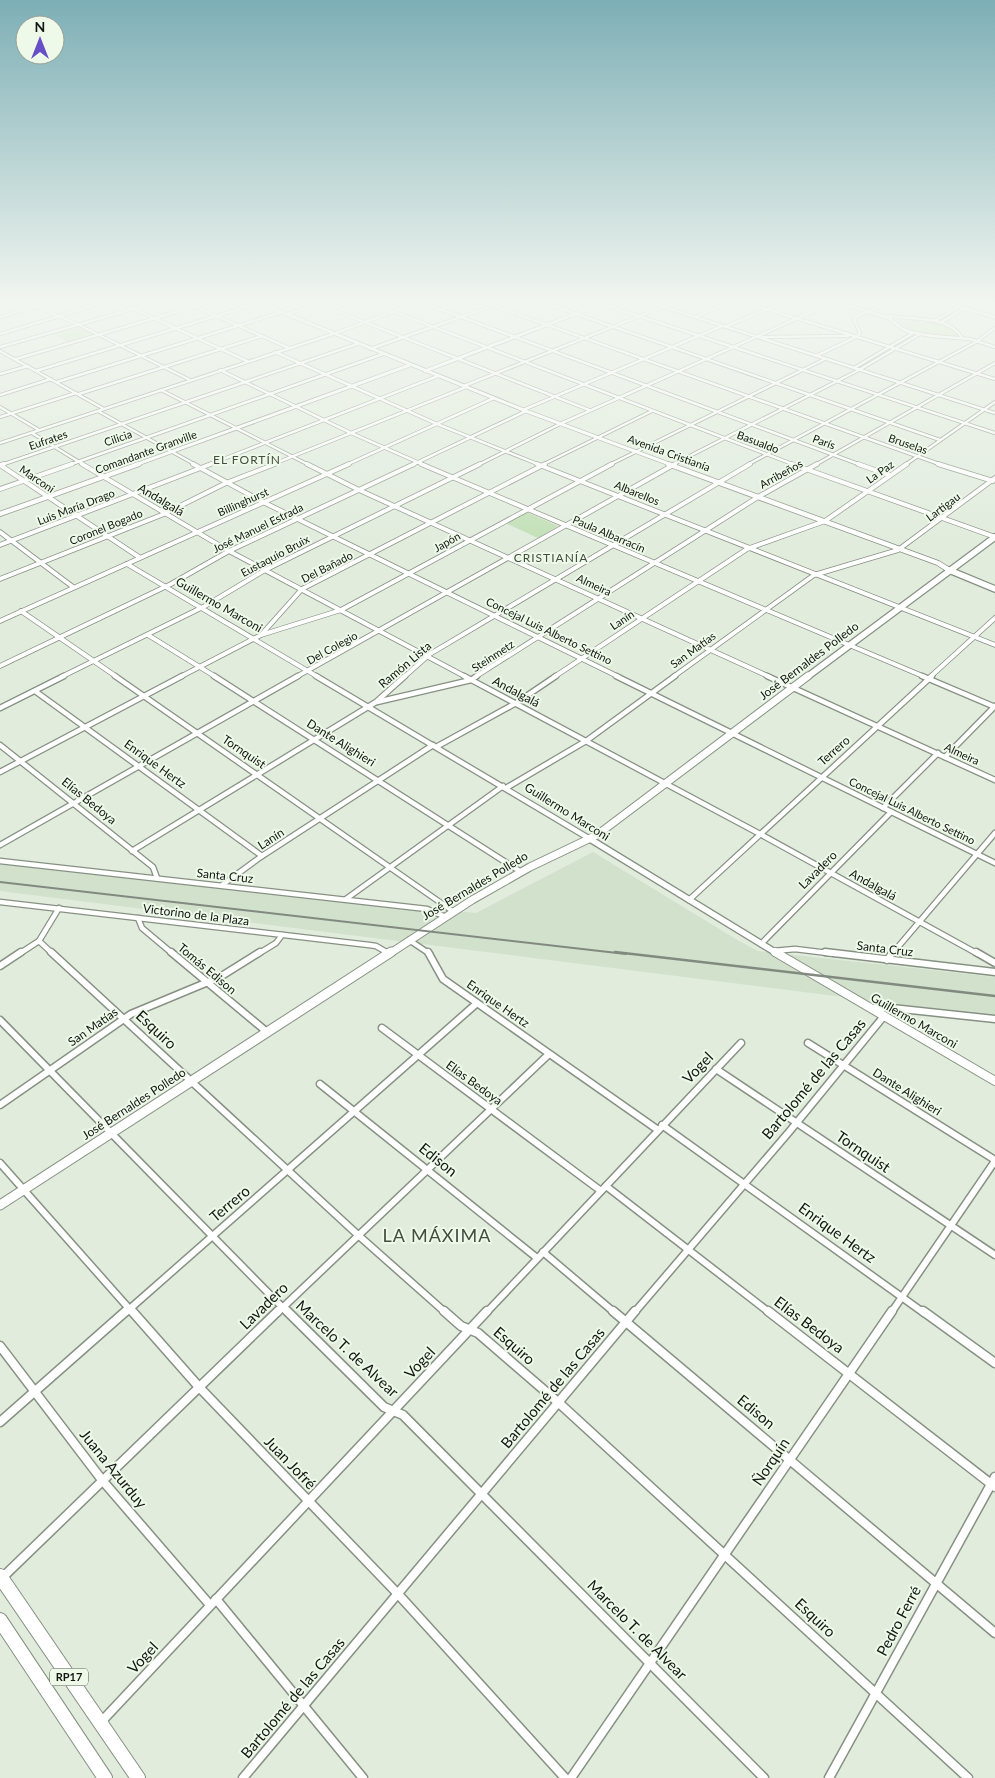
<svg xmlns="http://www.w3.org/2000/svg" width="995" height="1778" font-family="Lato,sans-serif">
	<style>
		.built { fill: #d1e1cb }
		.green { fill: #c2e0b7 }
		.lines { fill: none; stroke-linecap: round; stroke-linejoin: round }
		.minor-far4-casing { stroke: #879183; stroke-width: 4 }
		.minor-far3-casing { stroke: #879183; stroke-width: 5.5 }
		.minor-far2-casing { stroke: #879183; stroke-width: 7 }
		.minor-far1-casing { stroke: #879183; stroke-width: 9 }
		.minor-casing { stroke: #879183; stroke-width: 11 }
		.tertiary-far3-casing { stroke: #879183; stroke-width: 4.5 }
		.tertiary-far2-casing { stroke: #879183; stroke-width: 6 }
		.tertiary-far1-casing { stroke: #879183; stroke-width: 8 }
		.tertiary-casing { stroke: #879183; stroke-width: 10 }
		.secondary-far2-casing { stroke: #879183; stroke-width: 8 }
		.secondary-far1-casing { stroke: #879183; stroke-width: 9 }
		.secondary-casing { stroke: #879183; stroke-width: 11 }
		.primary-casing { stroke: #879183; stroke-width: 16 }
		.minor-far4 { stroke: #fff; stroke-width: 2.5 }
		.minor-far3 { stroke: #fff; stroke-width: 4 }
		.minor-far2 { stroke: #fff; stroke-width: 4.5 }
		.minor-far1 { stroke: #fff; stroke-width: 6 }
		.minor { stroke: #fff; stroke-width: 8 }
		.tertiary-far3 { stroke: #fff; stroke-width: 3 }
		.tertiary-far2 { stroke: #fff; stroke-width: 4.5 }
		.tertiary-far1 { stroke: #fff; stroke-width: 5.5 }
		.tertiary { stroke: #fff; stroke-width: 8 }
		.secondary-far2 { stroke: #fff; stroke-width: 5.5 }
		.secondary-far1 { stroke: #fff; stroke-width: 7 }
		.secondary { stroke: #fff; stroke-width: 9 }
		.primary { stroke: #fff; stroke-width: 14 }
		.rail-far1 { stroke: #828a7f; stroke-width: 2 }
		.rail { stroke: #828a7f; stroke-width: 2.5 }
		.labels { text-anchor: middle; stroke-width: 4; stroke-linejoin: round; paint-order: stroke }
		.far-street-label { font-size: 11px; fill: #131711; stroke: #eef9ea }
		.shield { fill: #eef9ea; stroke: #555b52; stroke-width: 1 }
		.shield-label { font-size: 11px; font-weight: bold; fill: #131711 }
		.far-quarter-label { font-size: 12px; letter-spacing: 1px; fill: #444d40; stroke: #eef9ea }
		.street-label { font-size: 12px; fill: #131711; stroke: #eef9ea }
		.near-street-label { font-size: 15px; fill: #131711; stroke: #eef9ea }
		.near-quarter-label { font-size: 18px; letter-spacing: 1px; fill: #444d40; stroke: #eef9ea }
	</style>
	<rect width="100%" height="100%" fill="#e1ecdd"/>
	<polygon class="built" points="593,852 739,941 758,951 995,977 995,1016 0,891 0,861 476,913"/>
	<g class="green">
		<path d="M903,318c20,2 44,3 57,19 -16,1 -51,-1 -63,-14l1,-4z"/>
		<polygon points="78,327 95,335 69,342 52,334"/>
		<polygon points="526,512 558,526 538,538 505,523"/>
	</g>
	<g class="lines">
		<g class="minor-far4-casing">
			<g id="minor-far4">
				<polyline points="22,300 79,325 190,380"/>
				<polyline points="114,300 247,361"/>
				<polyline points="180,300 289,348"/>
				<polyline points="308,300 589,410"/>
				<polyline points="363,300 795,465"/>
				<polyline points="415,300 861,465"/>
				<polyline points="477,300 942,465"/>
				<polyline points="536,300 940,440"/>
				<polyline points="590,300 995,433"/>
				<polyline points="642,300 995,413"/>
				<polyline points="736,300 995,379"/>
				<polyline points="829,300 889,318 901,328 910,332 932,336 970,339 995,347"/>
				<polyline points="287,314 332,300"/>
				<path d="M890,316c23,4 59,-1 72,22"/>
				<polyline points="0,317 56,300"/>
				<polyline points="695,317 735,300"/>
				<polyline points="934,321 972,300"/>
				<polyline points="940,323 979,300"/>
				<polyline points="725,327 788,300"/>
				<polyline points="0,334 112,300"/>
				<polyline points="762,337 848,336"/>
				<polyline points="0,347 165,300"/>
				<polyline points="370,349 509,300"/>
				<polyline points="0,351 104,409"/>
				<polyline points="275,352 437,424 540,465"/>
				<polyline points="816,356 858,336 860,333 854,320 855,317 885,304 913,303 923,300"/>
				<polyline points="16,359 217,300"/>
				<polyline points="854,368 913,333"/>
				<polyline points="220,370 351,433 424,465"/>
				<polyline points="36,371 259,303"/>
				<polyline points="0,374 28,366"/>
				<polyline points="57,382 282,312"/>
				<polyline points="464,386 680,300"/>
				<polyline points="161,390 309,465"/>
				<polyline points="79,394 262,336"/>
				<polyline points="0,395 51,379"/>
				<polyline points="0,407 39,430"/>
				<polyline points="523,410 722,326"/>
				<polyline points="98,411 196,465"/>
				<polyline points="0,417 76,393"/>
				<polyline points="32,433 84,465"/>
				<polyline points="0,443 336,333 419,302"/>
				<polyline points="1,465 357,344"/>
				<polyline points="69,465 383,354"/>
				<polyline points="208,465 438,376"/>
				<polyline points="271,465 466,387"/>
				<polyline points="346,465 494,398"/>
				<polyline points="412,465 526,411"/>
				<polyline points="478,465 560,424 839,300"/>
				<polyline points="542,465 652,411"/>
				<polyline points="609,465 825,359"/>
				<polyline points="672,465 859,370 920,334"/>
				<polyline points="747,465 976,342 995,328"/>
				<polyline points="815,465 995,363"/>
				<polyline points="905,465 995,402"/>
			</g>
		</g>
		<g class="minor-far3-casing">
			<g id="minor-far3">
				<polyline points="82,464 229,551 466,677"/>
				<polyline points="193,464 263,502 619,677"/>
				<polyline points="307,464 359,490 770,677"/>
				<polyline points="421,464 925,677"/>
				<polyline points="537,464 995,645"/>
				<polyline points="792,464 995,537"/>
				<polyline points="858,464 889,475"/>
				<polyline points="938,464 993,481"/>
				<polyline points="0,465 4,464"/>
				<polyline points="0,465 139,557"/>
				<polyline points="0,489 72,464"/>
				<polyline points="0,532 73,587"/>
				<polyline points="0,545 211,464"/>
				<polyline points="127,564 318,677"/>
				<polyline points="0,579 164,514 226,483 275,464"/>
				<polyline points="21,611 117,677"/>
				<polyline points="0,621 349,464"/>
				<polyline points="148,635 216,677"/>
				<polyline points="261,635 341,610 612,464"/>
				<polyline points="0,666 171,584 229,551 414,464"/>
				<polyline points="61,677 205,606 265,570 480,464"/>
				<polyline points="180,677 261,635 302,589 545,464"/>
				<polyline points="296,677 675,464"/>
				<polyline points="404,677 430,654 750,464"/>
				<polyline points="475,677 758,497 817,464"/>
				<polyline points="554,677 747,549 825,521 907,464"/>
				<polyline points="673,677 814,575 898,550 995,478"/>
				<polyline points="930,677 995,618"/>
			</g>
		</g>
		<g class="minor-far2-casing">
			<g id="minor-far2">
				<polyline points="115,676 454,912"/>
				<polyline points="214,676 521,872"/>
				<polyline points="316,676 590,839"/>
				<polyline points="464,676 760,834 978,954"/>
				<polyline points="616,676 995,863"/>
				<polyline points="767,676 995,780"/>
				<polyline points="922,676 995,707"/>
				<polyline points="35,691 262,856"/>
				<polyline points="377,702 471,680 477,676"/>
				<polyline points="0,708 64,676"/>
				<polyline points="0,745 153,867 157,878"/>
				<polyline points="436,747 516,703 556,676"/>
				<polyline points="945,757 995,706"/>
				<polyline points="0,772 182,676"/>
				<polyline points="506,788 586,741 675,676"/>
				<polyline points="883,808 938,753"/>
				<polyline points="0,845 298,676"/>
				<polyline points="132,851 376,702 405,676"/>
				<polyline points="0,861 427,909 446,917"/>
				<polyline points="222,885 262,856 433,745"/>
				<polyline points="346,899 503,786"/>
				<polyline points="689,900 932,676"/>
				<polyline points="0,902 369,945 376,946 388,953"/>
				<polyline points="138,918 142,928 173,954"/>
				<polyline points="409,940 430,954"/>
				<polyline points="39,941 53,954"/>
				<polyline points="761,944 891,812"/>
				<polyline points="773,951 795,949 836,954"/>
				<polyline points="19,954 39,941 59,908"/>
				<polyline points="258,954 276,943 282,935"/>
				<polyline points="892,954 995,833"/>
			</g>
		</g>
		<g class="minor-far1-casing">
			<g id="minor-far1">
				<polyline points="51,952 358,1235 446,1313"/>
				<polyline points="171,952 267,1032"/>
				<polyline points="428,952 443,979 658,1130"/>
				<polyline points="825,952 995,972"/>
				<polyline points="976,952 995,963"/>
				<polyline points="887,960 893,952"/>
				<polyline points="0,966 21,952"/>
				<polyline points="871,1008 892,1008 995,1019"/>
				<polyline points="0,1020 288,1313"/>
				<polyline points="382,1028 601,1191"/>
				<polyline points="808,1043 995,1160"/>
				<polyline points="716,1069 995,1255"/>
				<polyline points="320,1084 537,1258"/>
				<polyline points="0,1105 131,1014 220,977 260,952"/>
				<polyline points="662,1125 924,1313"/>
				<polyline points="0,1163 133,1313"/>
				<polyline points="606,1186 770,1313"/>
				<polyline points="543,1252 615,1313"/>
				<polyline points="125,1313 476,1004"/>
				<polyline points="277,1313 549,1054"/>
				<polyline points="486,1313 741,1043"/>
				<polyline points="634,1313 789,1132 884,1016"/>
				<polyline points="891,1313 995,1161"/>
			</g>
		</g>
		<g class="minor-casing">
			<g id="minor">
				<polyline points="132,1311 199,1387 398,1594 565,1778"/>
				<polyline points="287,1311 384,1407 403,1415 764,1778"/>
				<polyline points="444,1311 461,1326 478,1333 559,1403 968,1778"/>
				<polyline points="613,1311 995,1633"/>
				<polyline points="768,1311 995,1487"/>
				<polyline points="923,1311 995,1363"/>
				<polyline points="0,1346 102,1480 210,1605"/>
				<polyline points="0,1422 126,1311"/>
				<polyline points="2,1578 278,1311"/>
				<polyline points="216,1599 363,1778"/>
				<polyline points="102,1721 487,1311"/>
				<polyline points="243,1778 635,1311"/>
				<polyline points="571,1778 892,1311"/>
				<polyline points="829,1778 995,1477"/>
			</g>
		</g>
		<g class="tertiary-far3-casing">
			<g id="tertiary-far3">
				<polyline points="252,300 526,411 672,465"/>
				<polyline points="934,300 995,317"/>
				<polyline points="425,371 612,300"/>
				<polyline points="135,465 410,365"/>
			</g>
		</g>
		<g class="tertiary-far2-casing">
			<g id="tertiary-far2">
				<polyline points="668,464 938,563 949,570"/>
				<polyline points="0,514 139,464"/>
			</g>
		</g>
		<g class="tertiary-far1-casing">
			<polyline id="tertiary-far1" points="590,839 778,954"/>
		</g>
		<g class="tertiary-casing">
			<polyline id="tertiary" points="775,952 995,1081"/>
		</g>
		<g class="secondary-far2-casing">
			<g id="secondary-far2">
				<polyline points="949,570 995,589"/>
				<polyline points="807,677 995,537"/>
			</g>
		</g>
		<g class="secondary-far1-casing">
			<polyline id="secondary-far1" points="389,954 472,900 530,867 597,835 808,676"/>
		</g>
		<g class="secondary-casing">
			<polyline id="secondary" points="0,1205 391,952"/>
		</g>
		<g class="primary-casing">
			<g id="primary">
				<polyline points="0,1576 138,1778"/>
				<polyline points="0,1620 105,1778"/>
			</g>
		</g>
		<use href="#minor-far4" class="minor-far4"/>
		<use href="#minor-far3" class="minor-far3"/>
		<use href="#minor-far2" class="minor-far2"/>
		<use href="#minor-far1" class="minor-far1"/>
		<use href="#minor" class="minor"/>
		<use href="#tertiary-far3" class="tertiary-far3"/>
		<use href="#tertiary-far2" class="tertiary-far2"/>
		<use href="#tertiary-far1" class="tertiary-far1"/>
		<use href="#tertiary" class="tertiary"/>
		<use href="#secondary-far2" class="secondary-far2"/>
		<use href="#secondary-far1" class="secondary-far1"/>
		<use href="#secondary" class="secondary"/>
		<use href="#primary" class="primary"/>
		<polyline class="rail-far1" points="0,882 626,954"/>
		<polyline class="rail" points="615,952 995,996"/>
	</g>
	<linearGradient id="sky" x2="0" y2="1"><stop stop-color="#7dafb6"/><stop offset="0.55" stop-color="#f2f6f0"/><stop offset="1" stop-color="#f2f6f0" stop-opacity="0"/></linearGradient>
	<rect width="995" height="549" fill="url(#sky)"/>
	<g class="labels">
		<g class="far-street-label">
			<text transform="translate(118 438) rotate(-19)" y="4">Cilicia</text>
			<text transform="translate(48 440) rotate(-19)" y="4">Eufrates</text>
			<text transform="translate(758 442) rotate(21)" y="4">Basualdo</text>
			<text transform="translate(824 442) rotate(20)" y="4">París</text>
			<text transform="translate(908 444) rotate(19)" y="4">Bruselas</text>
			<text transform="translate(146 452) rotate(-20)" y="4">Comandante Granville</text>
			<text transform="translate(669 453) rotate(20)" y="4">Avenida Cristianía</text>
			<text transform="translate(880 472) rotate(-35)" y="4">La Paz</text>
			<text transform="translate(781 474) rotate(-29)" y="4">Arribeños</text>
			<text transform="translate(37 479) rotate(34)" y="4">Marconi</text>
			<text transform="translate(637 493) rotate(22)" y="4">Albarellos</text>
			<text transform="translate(243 502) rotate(-24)" y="4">Billinghurst</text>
			<text transform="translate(76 507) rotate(-21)" y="4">Luis María Drago</text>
			<text transform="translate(943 507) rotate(-37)" y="4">Lartigau</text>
			<text transform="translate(106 527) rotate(-22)" y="4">Coronel Bogado</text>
			<text transform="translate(258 528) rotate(-26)" y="4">José Manuel Estrada</text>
			<text transform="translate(609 534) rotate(23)" y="4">Paula Albarracín</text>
			<text transform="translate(447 542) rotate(-29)" y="4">Japón</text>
			<text transform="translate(275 556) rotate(-28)" y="4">Eustaquio Bruix</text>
			<text transform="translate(327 567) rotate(-27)" y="4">Del Bañado</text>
			<text transform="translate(594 585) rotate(25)" y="4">Almeira</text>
			<text transform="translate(622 620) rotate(-34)" y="4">Lanín</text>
			<text transform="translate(549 631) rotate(26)" y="4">Concejal Luis Alberto Settino</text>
			<text transform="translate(332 648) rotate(-29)" y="4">Del Colegio</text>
			<text transform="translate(693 650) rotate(-36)" y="4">San Matías</text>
			<text transform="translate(493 656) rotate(-33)" y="4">Steinmetz</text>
			<text transform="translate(962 754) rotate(25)" y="4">Almeira</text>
			<text transform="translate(912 811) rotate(26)" y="4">Concejal Luis Alberto Settino</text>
		</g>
		<rect class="shield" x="50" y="1668.5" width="38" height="17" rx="4"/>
		<g class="shield-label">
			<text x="69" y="1681">RP17</text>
		</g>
		<g class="far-quarter-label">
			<text x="247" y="464">EL FORTÍN</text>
			<text x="551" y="562">CRISTIANÍA</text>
		</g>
		<g class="street-label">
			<text transform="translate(161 500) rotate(31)" y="4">Andalgalá</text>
			<text transform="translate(219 605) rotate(30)" y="4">Guillermo Marconi</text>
			<text transform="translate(809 661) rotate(-37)" y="4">José Bernaldes Polledo</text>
			<text transform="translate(405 665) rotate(-40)" y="4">Ramón Lista</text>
			<text transform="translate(516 692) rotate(28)" y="4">Andalgalá</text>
			<text transform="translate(341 743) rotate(32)" y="4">Dante Alighieri</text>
			<text transform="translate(834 751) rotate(-42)" y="4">Terrero</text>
			<text transform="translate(244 752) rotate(34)" y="4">Tornquist</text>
			<text transform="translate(155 764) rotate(36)" y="4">Enrique Hertz</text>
			<text transform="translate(89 801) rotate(39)" y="4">Elías Bedoya</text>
			<text transform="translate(567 812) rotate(32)" y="4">Guillermo Marconi</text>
			<text transform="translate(271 839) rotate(-33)" y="4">Lanín</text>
			<text transform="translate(818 870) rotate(-45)" y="4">Lavadero</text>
			<text transform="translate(225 876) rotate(6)" y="4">Santa Cruz</text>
			<text transform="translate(873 885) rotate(29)" y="4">Andalgalá</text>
			<text transform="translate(475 886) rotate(-31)" y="4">José Bernaldes Polledo</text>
			<text transform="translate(196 915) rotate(7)" y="4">Victorino de la Plaza</text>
			<text transform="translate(885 949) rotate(7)" y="4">Santa Cruz</text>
			<text transform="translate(207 969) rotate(40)" y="4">Tomás Edison</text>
			<text transform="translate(498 1004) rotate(35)" y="4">Enrique Hertz</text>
			<text transform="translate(914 1021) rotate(30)" y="4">Guillermo Marconi</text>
			<text transform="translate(93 1027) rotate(-35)" y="4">San Matías</text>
			<text transform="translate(474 1083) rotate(36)" y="4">Elías Bedoya</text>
			<text transform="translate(907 1092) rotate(32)" y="4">Dante Alighieri</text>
			<text transform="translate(134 1104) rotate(-33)" y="4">José Bernaldes Polledo</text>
		</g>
		<g class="near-street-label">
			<text transform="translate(156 1030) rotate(43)" y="5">Esquiro</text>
			<text transform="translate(698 1068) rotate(-46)" y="5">Vogel</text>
			<text transform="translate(814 1079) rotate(-50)" y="5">Bartolomé de las Casas</text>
			<text transform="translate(863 1152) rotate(34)" y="5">Tornquist</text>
			<text transform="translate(438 1160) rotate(39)" y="5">Edison</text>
			<text transform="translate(230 1204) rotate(-40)" y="5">Terrero</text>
			<text transform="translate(837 1233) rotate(36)" y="5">Enrique Hertz</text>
			<text transform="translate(264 1306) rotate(-44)" y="5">Lavadero</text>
			<text transform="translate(809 1325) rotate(37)" y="5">Elías Bedoya</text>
			<text transform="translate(514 1346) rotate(41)" y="5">Esquiro</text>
			<text transform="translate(347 1349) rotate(43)" y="5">Marcelo T. de Alvear</text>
			<text transform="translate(420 1363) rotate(-47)" y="5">Vogel</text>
			<text transform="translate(553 1388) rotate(-50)" y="5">Bartolomé de las Casas</text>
			<text transform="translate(756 1412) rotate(40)" y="5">Edison</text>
			<text transform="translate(771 1462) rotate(-56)" y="5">Ñorquín</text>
			<text transform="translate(290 1463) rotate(46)" y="5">Juan Jofré</text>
			<text transform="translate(113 1469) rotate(51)" y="5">Juana Azurduy</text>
			<text transform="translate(815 1618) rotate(43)" y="5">Esquiro</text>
			<text transform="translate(899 1621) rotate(-62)" y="5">Pedro Ferré</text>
			<text transform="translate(637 1630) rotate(45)" y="5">Marcelo T. de Alvear</text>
			<text transform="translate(143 1658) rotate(-47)" y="5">Vogel</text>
			<text transform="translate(293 1698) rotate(-50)" y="5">Bartolomé de las Casas</text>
		</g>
		<g class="near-quarter-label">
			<text x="437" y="1242">LA MÁXIMA</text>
		</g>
	</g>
	<g transform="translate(40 40)"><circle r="24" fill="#eef9ea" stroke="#969f93"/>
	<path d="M0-4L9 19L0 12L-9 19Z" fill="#674fc8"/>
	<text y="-8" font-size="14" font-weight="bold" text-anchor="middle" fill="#131711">N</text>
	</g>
</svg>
